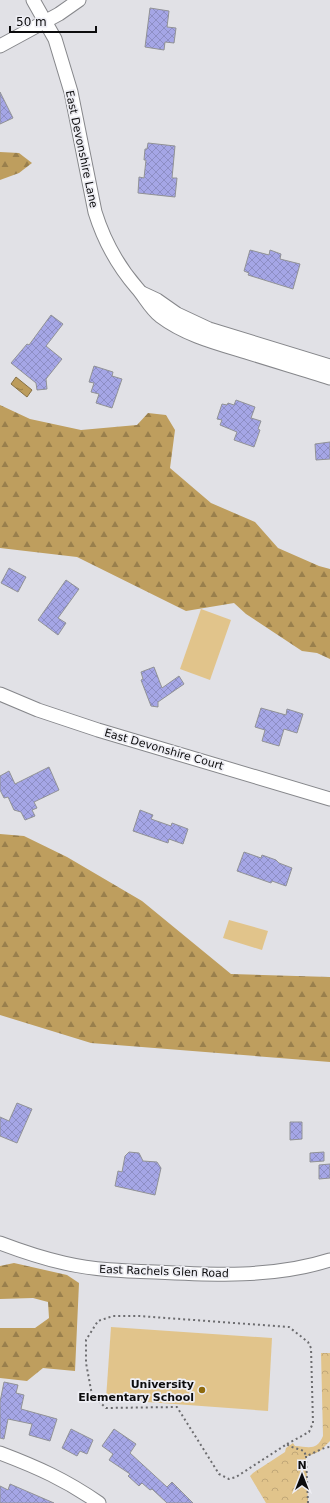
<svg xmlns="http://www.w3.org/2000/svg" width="330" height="1503" font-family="'DejaVu Sans',sans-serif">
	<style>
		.forest { fill: url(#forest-firs) }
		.park { fill: url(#park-crowns) }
		.pitch { fill: #e1c48b }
		.water { fill: url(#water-ripples); stroke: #877144 }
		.building { fill: url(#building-cross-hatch); stroke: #919296 }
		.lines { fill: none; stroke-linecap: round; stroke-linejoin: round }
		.street-casing { stroke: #86878b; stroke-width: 15 }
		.path { stroke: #6c6c6f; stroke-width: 2; stroke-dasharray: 2 3; stroke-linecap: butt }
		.street { stroke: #fff; stroke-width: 13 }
		.poi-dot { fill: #8e6a0e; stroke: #eeeef4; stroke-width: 1.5 }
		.labels { text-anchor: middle; stroke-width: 3.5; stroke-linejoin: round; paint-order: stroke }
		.street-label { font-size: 11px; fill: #0c0c0d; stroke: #eeeef4 }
		.poi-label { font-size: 11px; font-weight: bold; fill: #0c0c0d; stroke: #eeeef4; text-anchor: end }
	</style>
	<defs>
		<pattern id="forest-firs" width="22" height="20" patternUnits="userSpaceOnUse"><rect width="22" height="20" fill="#be9e5e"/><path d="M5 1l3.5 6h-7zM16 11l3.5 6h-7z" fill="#997f4c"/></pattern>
		<pattern id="park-crowns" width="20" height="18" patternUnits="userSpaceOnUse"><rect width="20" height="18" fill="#e1c48b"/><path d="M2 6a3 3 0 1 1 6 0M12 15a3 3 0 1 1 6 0" fill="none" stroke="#c0a777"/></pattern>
		<pattern id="water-ripples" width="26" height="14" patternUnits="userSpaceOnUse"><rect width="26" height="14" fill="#bc9c5c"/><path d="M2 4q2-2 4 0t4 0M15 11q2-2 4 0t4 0" fill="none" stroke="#977e4a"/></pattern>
		<pattern id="building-cross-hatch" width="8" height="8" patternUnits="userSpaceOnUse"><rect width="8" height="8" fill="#a5a6e6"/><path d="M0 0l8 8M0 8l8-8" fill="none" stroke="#8d8ec4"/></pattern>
	</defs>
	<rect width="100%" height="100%" fill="#e1e1e6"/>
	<g class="forest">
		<polygon points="0,152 19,153 32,163 19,173 0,180"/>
		<polygon points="0,405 30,419 81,430 137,425 148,413 166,415 175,430 170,468 211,503 255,522 278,548 319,566 330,569 330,659 317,653 302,651 246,614 234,603 186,611 77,557 0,548"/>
		<polygon points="0,834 24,836 67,857 142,901 231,974 330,977 330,1062 91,1043 0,1015"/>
		<polygon points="14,1263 67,1275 79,1283 75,1371 43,1368 27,1381 0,1378 0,1328 35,1328 49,1318 48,1302 33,1298 0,1299 0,1266"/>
	</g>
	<path class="park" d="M321,1353h9v88l-10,10 -14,6 2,46h-42l-16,-27 3,-3 32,-21 1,-4 7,-5 2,3c14,1 22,5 28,-10z"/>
	<g class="pitch">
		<polygon points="201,609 231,620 210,680 180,669"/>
		<polygon points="229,920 268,931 262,950 223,938"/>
		<polygon points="111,1327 272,1338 268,1411 106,1399"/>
	</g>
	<polygon class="water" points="16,377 32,390 27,397 11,384"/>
	<g class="building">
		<polygon points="150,8 169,11 167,27 176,28 174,43 165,42 164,50 145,47"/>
		<polygon points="0,92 13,118 0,124"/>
		<polygon points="148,143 175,146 172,178 177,178 175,197 138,193 139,177 144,178 146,160 144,160 145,149 147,149"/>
		<polygon points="250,250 269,255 270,250 281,254 280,259 300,264 293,289 248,275 249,273 244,271"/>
		<polygon points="51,315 63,324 46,346 62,359 46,379 47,389 37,390 36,383 11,363 27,344 29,345"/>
		<polygon points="94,366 113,372 112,376 122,379 112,408 96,403 99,394 91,392 94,383 89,382"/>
		<polygon points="236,400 255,407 251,418 261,421 258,429 260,430 254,447 234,440 237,432 220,425 222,420 217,419 222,404 227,405 228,403 234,405"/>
		<polygon points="330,442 330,459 316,460 315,444"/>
		<polygon points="9,568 26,577 18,592 1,583"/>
		<polygon points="66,580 79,589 58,618 66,623 58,635 38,620"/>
		<polygon points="154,667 162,688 179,676 184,684 158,702 158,707 151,706 141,680 143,679 141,672"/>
		<polygon points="261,708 286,715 287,709 303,714 297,733 284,729 279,746 262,741 265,730 255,727"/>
		<polygon points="49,767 59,790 34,802 37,808 32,810 35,816 25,820 21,812 14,810 8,797 4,798 0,790 0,776 9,771 15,784"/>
		<polygon points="140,810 153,815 151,819 171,826 172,823 188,829 183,844 169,839 168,843 133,831"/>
		<polygon points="244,852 261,858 262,855 276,860 279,863 292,868 286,886 272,881 271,883 237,871"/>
		<polygon points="17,1103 32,1109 17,1143 0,1136 0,1117 9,1121"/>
		<polygon points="290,1122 302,1122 302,1139 290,1140"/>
		<polygon points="129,1152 139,1153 143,1161 157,1162 161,1168 155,1195 115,1186 118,1171 122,1172 125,1156"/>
		<polygon points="324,1152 324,1161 310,1162 310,1153"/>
		<polygon points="330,1164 330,1178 319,1179 319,1165"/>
		<polygon points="4,1382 18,1385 16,1393 24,1395 21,1409 57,1419 50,1441 29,1435 32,1424 8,1419 4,1439 0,1438 0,1402"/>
		<polygon points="71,1429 93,1440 87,1454 80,1451 77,1456 62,1448"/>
		<polygon points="114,1429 136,1444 130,1453 167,1487 172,1482 193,1503 167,1503 152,1489 150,1490 142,1483 139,1486 128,1476 130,1474 109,1460 113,1454 102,1446"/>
		<polygon points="10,1484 54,1503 0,1503 0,1486 8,1490"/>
	</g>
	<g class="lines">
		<g class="street-casing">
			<g id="street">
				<path d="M33,0l22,39 16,53 24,120c9,29 22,53 42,76 8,9 13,20 23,28 25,19 56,27 86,36 28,9 56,17 84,26"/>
				<polyline points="0,46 59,14 79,0"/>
				<polyline points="142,293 157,300 177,314 209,329 330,366"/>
				<polyline points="0,694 38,710 98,730 330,799"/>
				<path d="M0,1243c21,8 42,15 64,20 30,7 60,8 91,9 58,3 119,6 175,-12"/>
				<path d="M0,1453c37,14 66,27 99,50"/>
			</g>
		</g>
		<g class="path">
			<polyline points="287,1444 309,1432 313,1423 311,1348 308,1342 289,1327 139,1316 113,1316 98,1321 86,1340 86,1363 92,1395 106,1408 177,1407 219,1474 229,1479 236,1477 287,1444 289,1446 304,1451 306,1456"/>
			<path d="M308,1503l-2,-47c7,-2 17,-9 24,-9"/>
		</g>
		<use href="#street" class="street"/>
	</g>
	<circle class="poi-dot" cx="202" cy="1390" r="4"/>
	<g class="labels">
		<g class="street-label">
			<text transform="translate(82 149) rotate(78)" y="4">East Devonshire Lane</text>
			<text transform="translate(164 749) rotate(16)" y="4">East Devonshire Court</text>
			<text transform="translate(164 1271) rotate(2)" y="4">East Rachels Glen Road</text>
		</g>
		<g class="poi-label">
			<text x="194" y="1388">University<tspan x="194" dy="13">Elementary School</tspan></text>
		</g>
	</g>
	<g transform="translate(302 1475)" stroke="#eeeef4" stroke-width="3" paint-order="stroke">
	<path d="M0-3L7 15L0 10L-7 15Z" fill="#0c0c0d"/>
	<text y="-6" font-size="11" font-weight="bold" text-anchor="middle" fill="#0c0c0d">N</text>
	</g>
	<path d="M10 26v6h86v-6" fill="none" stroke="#0c0c0d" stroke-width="2"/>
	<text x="16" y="26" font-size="12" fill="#0c0c0d" stroke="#eeeef4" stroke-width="3" paint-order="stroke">50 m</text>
</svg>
